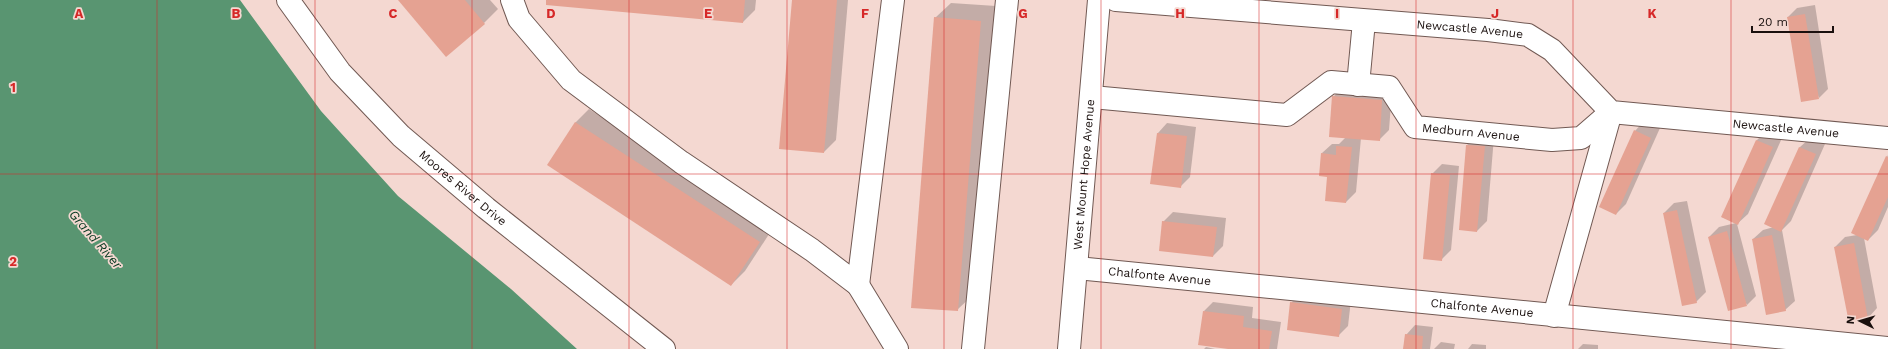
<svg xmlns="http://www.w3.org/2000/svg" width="1888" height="349" font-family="'Work Sans',sans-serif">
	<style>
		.water { fill: #599571 }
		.shadow { fill: #0003 }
		.building { fill: #e5a292 }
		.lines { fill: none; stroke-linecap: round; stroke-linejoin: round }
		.minor-casing { stroke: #715953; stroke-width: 24 }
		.minor { stroke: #fff; stroke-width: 22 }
		.grid { fill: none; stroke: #d62828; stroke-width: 1; stroke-opacity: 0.55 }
		.labels { text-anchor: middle; stroke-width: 3.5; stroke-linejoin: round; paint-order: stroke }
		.street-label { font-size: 12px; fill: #1a100e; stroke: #f4d8d1 }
		.water-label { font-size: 13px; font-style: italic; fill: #05381f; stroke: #f4d8d1 }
		.grid-label { font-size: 13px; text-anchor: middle; font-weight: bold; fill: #d62828; stroke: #f4d8d1; stroke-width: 3.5; stroke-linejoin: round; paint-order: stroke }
	</style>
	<rect width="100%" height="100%" fill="#f4d8d1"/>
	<polygon class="water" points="0,0 240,0 321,111 398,196 511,289 577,349 0,349"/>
	<g class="shadow">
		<polygon points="399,0 490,0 498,9 484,23"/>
		<polygon points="547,0 756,0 755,10 743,22"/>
		<polygon points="793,0 848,0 836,140 824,152"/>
		<polygon points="951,3 996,6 973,295 957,310 935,18"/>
		<polygon points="1815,5 1828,89 1819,98 1788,17 1797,8"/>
		<polygon points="1343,87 1392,91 1389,130 1379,140 1361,138 1356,192 1346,202 1328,176 1322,153 1332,144 1339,144 1346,137 1333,97"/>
		<polygon points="589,109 773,228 745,271 731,285 575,123"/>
		<polygon points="1644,121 1660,128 1626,204 1616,214 1635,131"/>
		<polygon points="1167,123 1196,127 1190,177 1180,187 1151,183 1158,133"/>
		<polygon points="1766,131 1782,138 1748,214 1737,224 1756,296 1747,305 1709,237 1719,227 1736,223 1722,217 1757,140"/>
		<polygon points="1477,135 1494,137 1487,221 1477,231 1467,145"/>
		<polygon points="1810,138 1825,144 1791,221 1782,230 1795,301 1785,310 1753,239 1763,230 1774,227 1766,224 1800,147"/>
		<polygon points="1888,155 1888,207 1878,230 1868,240 1864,238 1877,308 1868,318 1835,247 1845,237 1857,235"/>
		<polygon points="1442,164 1459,166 1451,250 1441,260 1432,174"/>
		<polygon points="1687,201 1706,292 1696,302 1664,213 1674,203"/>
		<polygon points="1173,212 1226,218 1223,246 1213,256 1163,222"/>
		<polygon points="1301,293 1351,300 1348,326 1338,336 1291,303"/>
		<polygon points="1213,302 1253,307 1252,318 1281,322 1277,349 1235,349 1204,311"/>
		<polygon points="1415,325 1433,327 1430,349 1404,349 1406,335"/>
		<polygon points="1441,342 1455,344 1454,349 1434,349"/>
		<polygon points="1472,344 1486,345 1486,349 1468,349"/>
		<polygon points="1583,344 1598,345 1598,349 1578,349"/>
		<polygon points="1206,347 1215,349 1204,349"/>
	</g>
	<g class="building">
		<polygon points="398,0 465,0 485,24 446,57"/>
		<polygon points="546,0 745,0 743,23 546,5"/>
		<polygon points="792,0 837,0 824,153 779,149"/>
		<polygon points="1805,14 1819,99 1801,102 1787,17"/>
		<polygon points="934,17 981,21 958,311 911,308"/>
		<polygon points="1332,96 1382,100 1380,141 1329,137"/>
		<polygon points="575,122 760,242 731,286 547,165"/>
		<polygon points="1634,130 1651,138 1616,215 1599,207"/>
		<polygon points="1157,133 1187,136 1181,188 1150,184"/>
		<polygon points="1756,140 1773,147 1738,225 1721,217"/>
		<polygon points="1466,145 1485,146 1477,232 1459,230"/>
		<polygon points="1336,146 1352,147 1346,203 1325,201 1327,177 1319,176 1321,153 1336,155"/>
		<polygon points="1799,147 1816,154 1781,232 1764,224"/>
		<polygon points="1886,156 1888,157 1888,197 1868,241 1851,233"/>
		<polygon points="1431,173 1450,175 1442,261 1423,259"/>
		<polygon points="1677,210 1697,303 1682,306 1663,213"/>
		<polygon points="1162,221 1217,227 1213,257 1159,251"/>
		<polygon points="1727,231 1747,306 1728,311 1708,237"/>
		<polygon points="1772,235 1786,311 1766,315 1752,239"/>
		<polygon points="1854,243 1868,319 1849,323 1834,247"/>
		<polygon points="1290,302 1342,309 1339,337 1287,330"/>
		<polygon points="1203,311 1244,316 1243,327 1272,331 1269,349 1228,349 1198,345"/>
		<polygon points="1405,334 1423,336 1422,349 1403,349"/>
	</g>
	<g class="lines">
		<g class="minor-casing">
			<g id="minor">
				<path id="s1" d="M288,0l52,72 61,64 85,72 178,141"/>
				<polyline points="512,0 519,19 571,80 681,162 812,250 858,285 893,0"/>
				<path id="s2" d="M1116,0l372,30 40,5 24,15 59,62 277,26"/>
				<polyline points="1358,85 1364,21"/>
				<path id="s3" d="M1092,97l195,18 44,-33 58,5 26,40 137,13 29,-2 30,-26"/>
				<path id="s4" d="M1077,268l811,80"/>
				<polyline points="858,285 897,349"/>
				<polyline points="1554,316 1611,112"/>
				<polyline points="973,349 1007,0"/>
				<path id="s5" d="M1069,349l30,-349"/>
			</g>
		</g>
		<use href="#minor" class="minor"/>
	</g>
	<path class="grid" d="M157,0v349M315,0v349M472,0v349M629,0v349M787,0v349M944,0v349M1101,0v349M1259,0v349M1416,0v349M1573,0v349M1731,0v349M0,174h1888"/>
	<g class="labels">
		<g class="street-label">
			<text dy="4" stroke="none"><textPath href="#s2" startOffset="355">Newcastle Avenue</textPath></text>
			<text dy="4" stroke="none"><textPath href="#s2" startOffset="703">Newcastle Avenue</textPath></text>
			<text dy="4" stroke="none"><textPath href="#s3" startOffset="413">Medburn Avenue</textPath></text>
			<text dy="4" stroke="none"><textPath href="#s5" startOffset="175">West Mount Hope Avenue</textPath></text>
			<text dy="4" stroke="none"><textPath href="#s1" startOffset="258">Moores River Drive</textPath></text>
			<text dy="4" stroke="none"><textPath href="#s4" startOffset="83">Chalfonte Avenue</textPath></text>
			<text dy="4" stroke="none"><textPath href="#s4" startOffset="407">Chalfonte Avenue</textPath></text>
		</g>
		<g class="water-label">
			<text transform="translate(96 239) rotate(49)" y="5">Grand River</text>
		</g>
	</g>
	<g class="grid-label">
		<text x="79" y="18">A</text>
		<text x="236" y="18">B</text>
		<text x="393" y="18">C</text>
		<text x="551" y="18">D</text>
		<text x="708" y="18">E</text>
		<text x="865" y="18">F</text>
		<text x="1023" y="18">G</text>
		<text x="1180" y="18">H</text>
		<text x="1337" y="18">I</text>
		<text x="1495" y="18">J</text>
		<text x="1652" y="18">K</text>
		<text x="13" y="92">1</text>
		<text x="13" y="266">2</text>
	</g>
	<g transform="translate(1860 321) rotate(275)" stroke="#f4d8d1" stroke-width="3" paint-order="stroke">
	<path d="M0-3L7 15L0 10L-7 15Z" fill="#1a100e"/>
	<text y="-6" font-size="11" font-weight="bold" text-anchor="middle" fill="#1a100e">N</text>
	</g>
	<path d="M1752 26v6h81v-6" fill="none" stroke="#1a100e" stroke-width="2"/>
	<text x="1758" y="26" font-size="12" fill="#1a100e" stroke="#f4d8d1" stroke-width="3" paint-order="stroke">20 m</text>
</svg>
